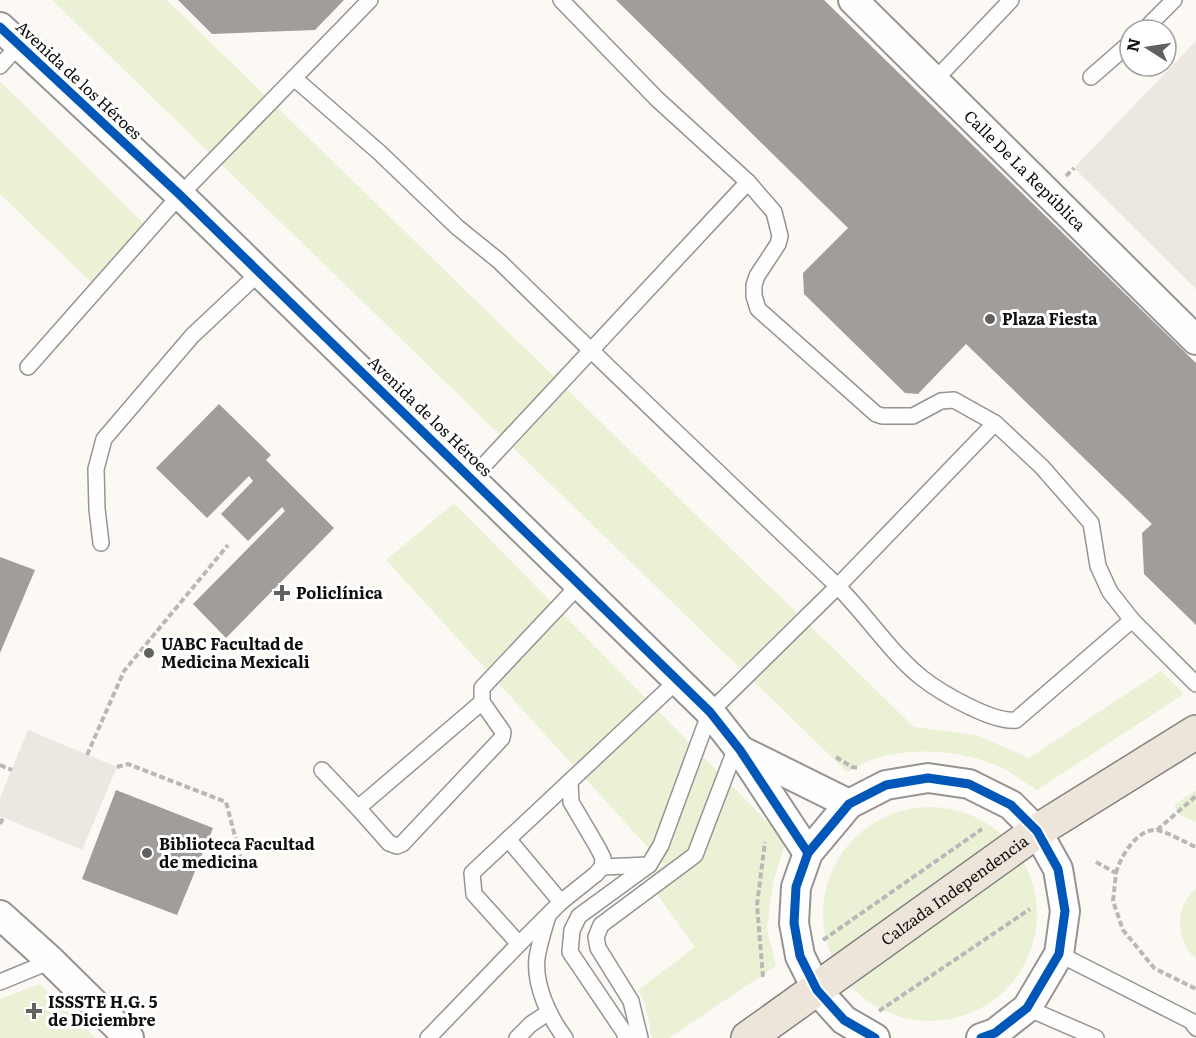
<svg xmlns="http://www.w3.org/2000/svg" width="1196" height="1038" font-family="Literata,serif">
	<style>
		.green { fill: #ebf1d5 }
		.plaza { fill: #ece7e0 }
		.building { fill: #a09d9a }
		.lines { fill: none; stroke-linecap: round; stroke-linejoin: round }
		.lane-casing { stroke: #969493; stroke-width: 18 }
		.street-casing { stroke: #969493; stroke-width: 32 }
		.primary-casing { stroke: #838280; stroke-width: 36 }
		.path { stroke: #b9b8b8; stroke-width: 4; stroke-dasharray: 6 3; stroke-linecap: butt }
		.lane { stroke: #fffefe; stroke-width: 15 }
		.street { stroke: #fffefe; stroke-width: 28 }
		.primary { stroke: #ede5da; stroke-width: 33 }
		.cycleway-casing { stroke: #fff; stroke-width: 13 }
		.cycleway { stroke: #0057b8; stroke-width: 9 }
		.poi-dot { fill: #626160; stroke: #fff; stroke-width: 2 }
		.labels { text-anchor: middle; stroke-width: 6; stroke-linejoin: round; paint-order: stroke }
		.street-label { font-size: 16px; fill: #0f0f0f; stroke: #fff }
		.poi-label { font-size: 16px; font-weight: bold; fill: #0f0f0f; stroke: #fff; text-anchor: start }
	</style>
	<rect width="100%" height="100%" fill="#fcf9f5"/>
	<g class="green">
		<path d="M52,0h115l747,727 62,8 53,23 132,-87 23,23 -147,96c-13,-8 -26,-18 -39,-24 -37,-16 -88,-20 -127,-6 -8,3 -16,8 -24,12z"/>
		<polygon points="0,81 146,226 95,286 0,194"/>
		<polygon points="454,503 786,841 773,883 767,928 776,966 669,1038 652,1038 645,1004 638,990 695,947 646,879 664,865 386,560"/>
		<polygon points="1196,790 1196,822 1180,815 1174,805"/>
		<circle cx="930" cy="914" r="107"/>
		<path d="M1196,888v71c-21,-19 -22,-52 0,-71z"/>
		<polygon points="40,984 96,1038 0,1038 0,999"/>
	</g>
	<g class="plaza">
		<polygon points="1196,41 1196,289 1074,168"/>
		<polygon points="28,730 117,767 82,850 0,816 0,798"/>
	</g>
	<g class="building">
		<polygon points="178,0 344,0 315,30 212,34"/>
		<polygon points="616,0 824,0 1196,363 1196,625 1144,574 1142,533 1152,524 966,344 918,394 905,393 804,294 803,273 848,228"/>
		<polygon points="219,404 271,455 266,460 334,528 226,638 193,604 285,511 282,507 248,541 221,514 253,481 249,476 207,518 156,468"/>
		<polygon points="0,557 35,570 0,653"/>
		<polygon points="116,790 213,828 177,915 82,879"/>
	</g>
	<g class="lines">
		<g class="lane-casing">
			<g id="lane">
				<polyline points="561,0 657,99 748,182 774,212 780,236 778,244 757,276 754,285 754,296 758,309 876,414 882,416 913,416 941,401 954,400 995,423 1042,467 1091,523 1098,566 1110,592 1132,620 1196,684"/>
				<polyline points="1144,30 1174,0"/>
				<polyline points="0,66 19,45"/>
				<polyline points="1091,77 1130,43"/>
				<path d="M294,78l86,75 77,74 42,34c109,107 220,212 331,318 32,29 59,73 92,99 19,15 71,45 94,42l116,-100"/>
				<polyline points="935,80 1011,0"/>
				<polyline points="28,367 180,195 370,0"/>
				<polyline points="472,478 748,182"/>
				<polyline points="101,543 97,509 96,469 104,439 192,336 260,272"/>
				<polyline points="482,702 358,808 389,843 397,846 402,844 502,738 503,732 482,702 482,688 580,584"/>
				<polyline points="322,770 358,808"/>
				<polyline points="508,839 561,902"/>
				<polyline points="602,867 649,865"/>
				<path d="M548,916c-4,13 -9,28 -11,42 -3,27 12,59 28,80"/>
				<polyline points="519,944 561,902 596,874 602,867 603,858 598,848 571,802 570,782"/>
				<polyline points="1059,954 1191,1021 1196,1028"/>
				<polyline points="0,982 51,961"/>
				<polyline points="1027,1008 1096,1038"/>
				<polyline points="428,1038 519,944 474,894 472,873 678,680"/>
				<polyline points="517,1038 531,1024 549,1012"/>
				<polyline points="626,1038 624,1032 570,952 572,930 579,916 649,865 661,845 710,712 838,586 995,423"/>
				<polyline points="640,1038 631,1001 598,948 596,937 601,925 695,855 737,745"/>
			</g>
		</g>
		<g class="street-casing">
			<g id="street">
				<path id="s1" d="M853,0l343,340"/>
				<polyline points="0,27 180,195 710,712 740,750 808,853"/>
				<polyline points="742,751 849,804"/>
				<polyline points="0,915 51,961 129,1038"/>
				<polyline points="875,1038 844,1020 817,990 800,956 794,923 796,887 808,853 849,804 886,785 928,778 969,784 1011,805 1037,831 1058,869 1065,911 1059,954 1027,1008 995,1033 981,1038"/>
			</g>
		</g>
		<g class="primary-casing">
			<g id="primary">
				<path id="s2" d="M748,1038l289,-207 159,-99"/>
			</g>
		</g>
		<g class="path">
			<polyline points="1066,176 1074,168"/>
			<polyline points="87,755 124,671 228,545"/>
			<polyline points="836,757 852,767 859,768"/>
			<polyline points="0,765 12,770"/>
			<polyline points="117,767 128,764 226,802 241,859"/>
			<polyline points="0,824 3,818"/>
			<polyline points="1157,830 1196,796"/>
			<polyline points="1096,862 1116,873 1113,901 1123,930 1154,968 1196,989"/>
			<path d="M1116,873c4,-16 21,-44 40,-43 10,1 30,13 40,17"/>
			<polyline points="823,940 982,829"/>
			<polyline points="763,977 757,905 765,842"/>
			<polyline points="879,1011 1030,909"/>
		</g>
		<use href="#lane" class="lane"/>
		<use href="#street" class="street"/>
		<use href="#primary" class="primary"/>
		<g class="cycleway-casing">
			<g id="cycleway">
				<polyline points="0,27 180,195 710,712 740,750 808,853"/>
				<polyline points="875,1038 844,1020 817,990 800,956 794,923 796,887 808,853 849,804 886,785 928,778 969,784 1011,805 1037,831 1058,869 1065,911 1059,954 1027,1008 995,1033 981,1038"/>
			</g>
		</g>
		<use href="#cycleway" class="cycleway"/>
	</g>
	<g class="poi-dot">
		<circle cx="990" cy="319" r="6"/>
		<path d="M279 584h6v6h6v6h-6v6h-6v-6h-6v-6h6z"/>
		<circle cx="149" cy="653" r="6"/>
		<circle cx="147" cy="853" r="6"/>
		<path d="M31 1002h6v6h6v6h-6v6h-6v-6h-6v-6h6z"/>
	</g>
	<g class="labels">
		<g class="street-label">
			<text transform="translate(79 80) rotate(43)" y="6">Avenida de los Héroes</text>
			<text dy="6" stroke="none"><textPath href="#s1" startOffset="242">Calle De La República</textPath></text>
			<text transform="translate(430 416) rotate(44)" y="6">Avenida de los Héroes</text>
			<text dy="6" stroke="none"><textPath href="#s2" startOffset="254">Calzada Independencia</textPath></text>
		</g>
		<g class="poi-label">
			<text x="1002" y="325">Plaza Fiesta</text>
			<text x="296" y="599">Policlínica</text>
			<text x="161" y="650">UABC Facultad de<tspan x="161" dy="18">Medicina Mexicali</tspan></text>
			<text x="159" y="850">Biblioteca Facultad<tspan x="159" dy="18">de medicina</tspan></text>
			<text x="48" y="1008">ISSSTE H.G. 5<tspan x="48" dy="18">de Diciembre</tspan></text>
		</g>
	</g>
	<g transform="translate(1148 48) rotate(282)"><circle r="28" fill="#ffffff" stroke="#9f9f9f" stroke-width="1.5"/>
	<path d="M0-4.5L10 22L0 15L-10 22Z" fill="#626160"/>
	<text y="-9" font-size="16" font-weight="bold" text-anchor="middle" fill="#0f0f0f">N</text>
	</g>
</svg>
